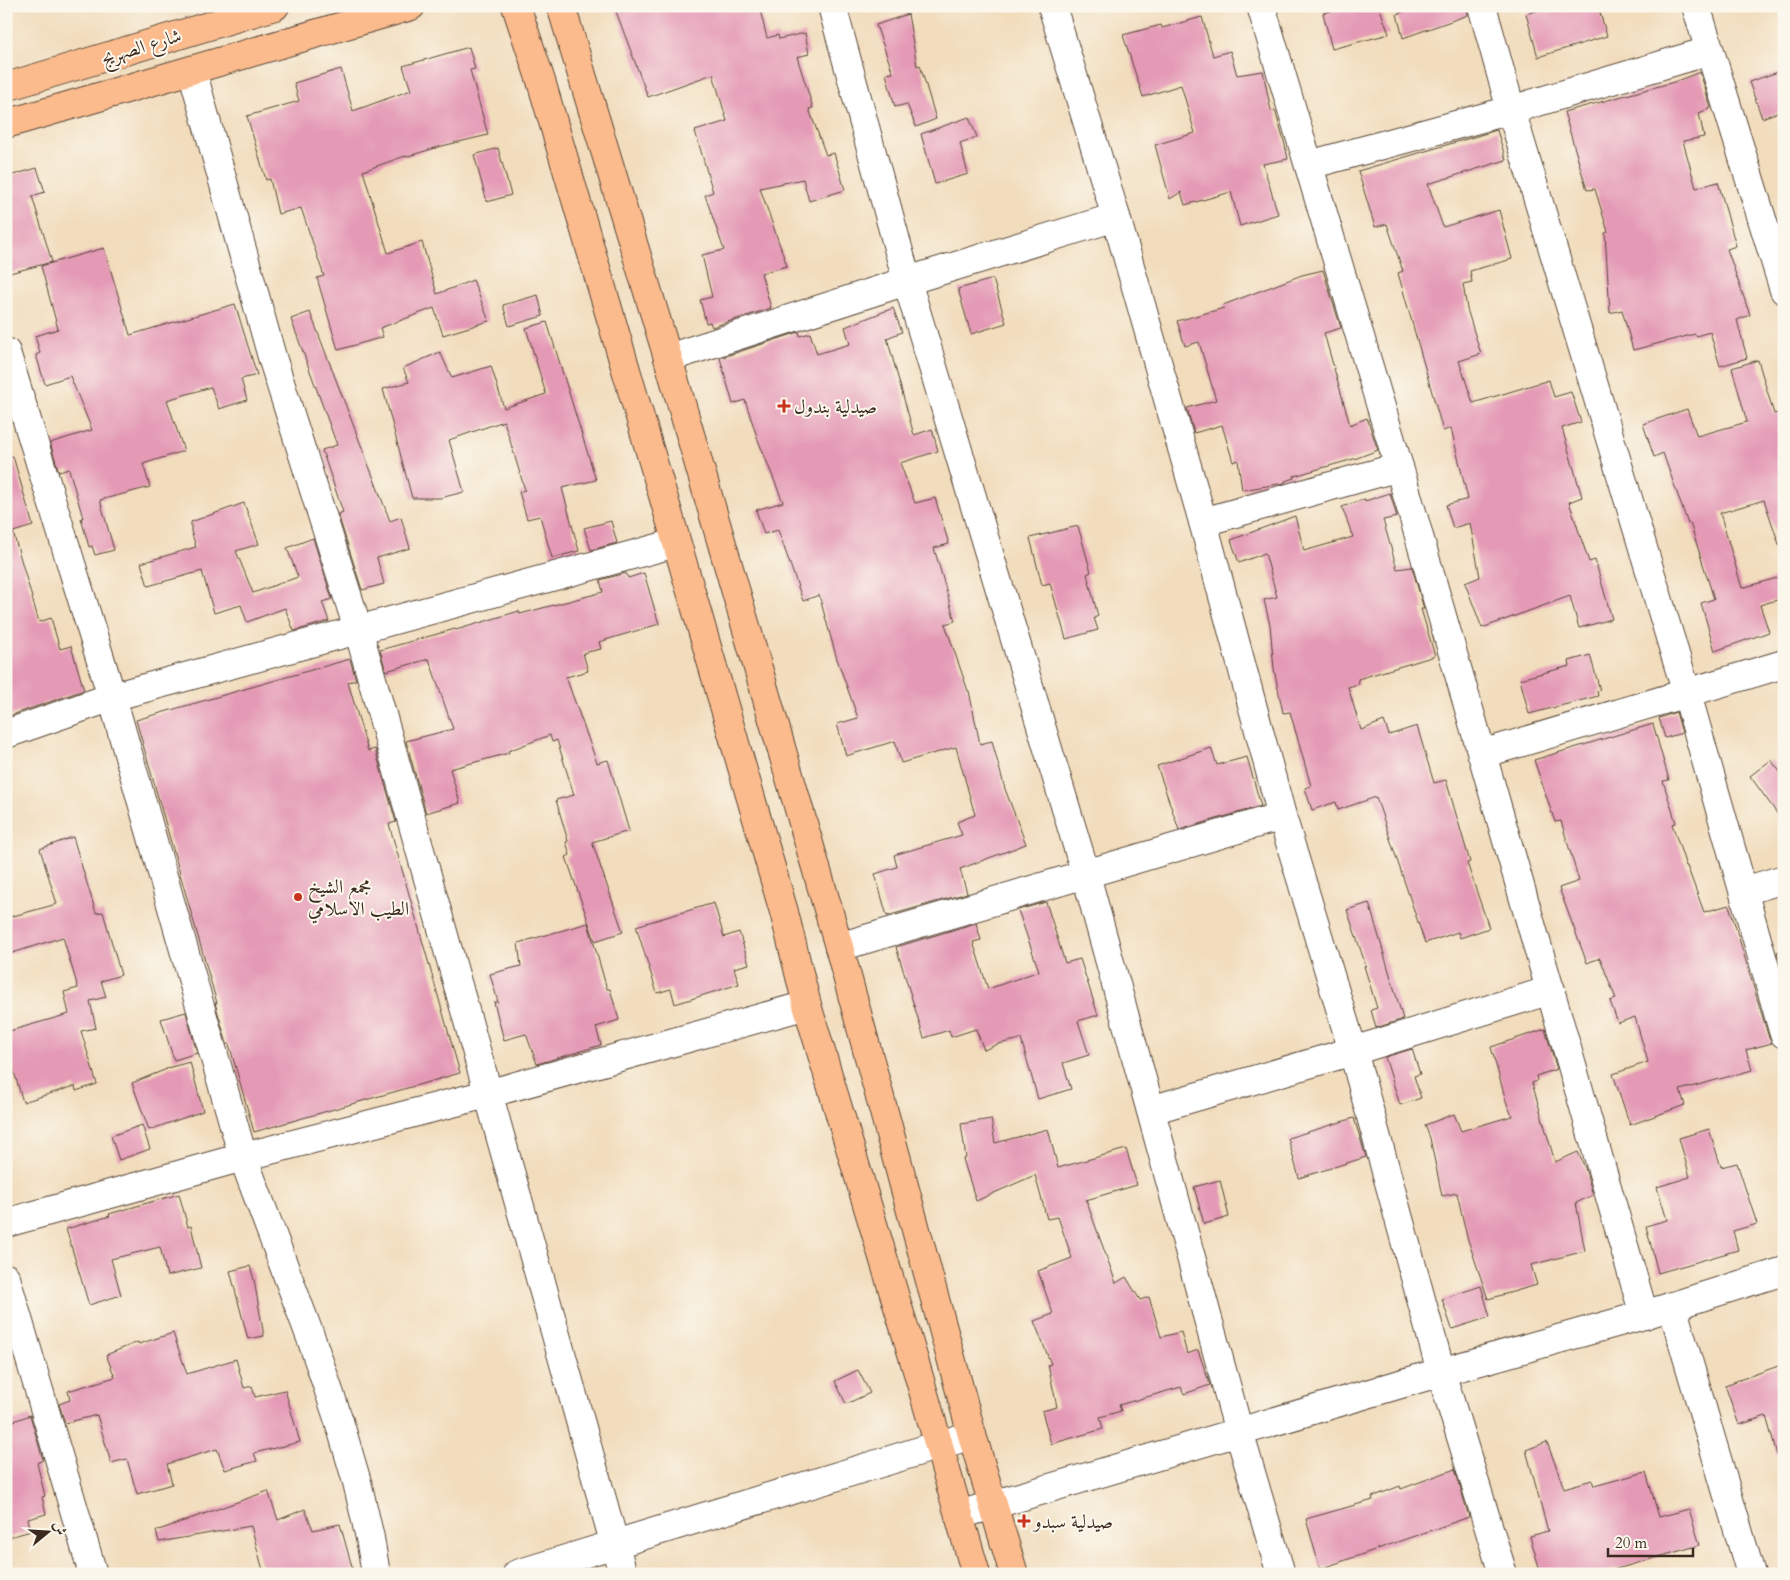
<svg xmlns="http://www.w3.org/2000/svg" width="1790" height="1580" font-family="Cardo,Amiri,serif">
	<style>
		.building { fill: #e49ab5 }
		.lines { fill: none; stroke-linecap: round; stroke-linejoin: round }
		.minor-casing { stroke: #564536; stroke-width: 30 }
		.major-casing { stroke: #564536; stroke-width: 30 }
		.minor { stroke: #fff; stroke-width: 28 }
		.major { stroke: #fbbb8d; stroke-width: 28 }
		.poi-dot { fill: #c8321e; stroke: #fbf7ec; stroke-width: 2 }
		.labels { text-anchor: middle; stroke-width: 4; stroke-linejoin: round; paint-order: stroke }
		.street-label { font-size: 19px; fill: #3b2a1e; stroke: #fbf7ec }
		.poi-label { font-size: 19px; fill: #3b2a1e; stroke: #fbf7ec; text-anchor: start }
	</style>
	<rect width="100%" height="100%" fill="#fbf7ec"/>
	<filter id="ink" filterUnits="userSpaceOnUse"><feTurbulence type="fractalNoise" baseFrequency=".02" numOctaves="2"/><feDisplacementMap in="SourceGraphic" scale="10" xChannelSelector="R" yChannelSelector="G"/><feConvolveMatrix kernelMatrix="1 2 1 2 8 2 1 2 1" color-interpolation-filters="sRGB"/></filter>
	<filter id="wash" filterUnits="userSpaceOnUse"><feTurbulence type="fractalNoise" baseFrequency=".0096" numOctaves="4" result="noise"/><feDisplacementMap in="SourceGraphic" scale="20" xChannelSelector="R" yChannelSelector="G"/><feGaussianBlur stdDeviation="1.12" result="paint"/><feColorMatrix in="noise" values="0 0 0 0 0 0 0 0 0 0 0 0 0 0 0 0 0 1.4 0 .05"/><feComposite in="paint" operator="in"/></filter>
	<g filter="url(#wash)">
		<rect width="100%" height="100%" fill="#f1dcbc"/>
		<g id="blocks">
			<g class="building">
				<polygon points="614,6 759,6 767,38 778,35 779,39 805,33 809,54 797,57 813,108 809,109 826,155 834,153 845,190 809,201 803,179 760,188 787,266 761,273 771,308 712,327 710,322 706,323 700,300 712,297 702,255 724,250 705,195 713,192 695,131 727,121 713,74 648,97"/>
				<polygon points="1351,6 1379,6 1389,34 1332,49 1323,13"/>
				<polygon points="1420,6 1467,6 1468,15 1403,38 1397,14"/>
				<polygon points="1551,6 1598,6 1607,36 1538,57 1526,14"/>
				<polygon points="908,14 917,66 920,65 936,119 916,127 907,104 895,107 886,74 893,73 876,25"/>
				<polygon points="1202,17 1213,56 1230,51 1237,75 1263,71 1271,111 1275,110 1285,145 1288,159 1263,164 1278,214 1240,226 1231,192 1185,205 1181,192 1170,199 1155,145 1195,133 1181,85 1143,97 1123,35 1161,25 1162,28"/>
				<polygon points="469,47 475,69 470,70 488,135 442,146 405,157 405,156 363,171 388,253 422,242 437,294 473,280 489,321 443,335 434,308 380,328 383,337 338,350 317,278 324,276 301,208 278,214 270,179 266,180 247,116 299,101 294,83 341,69 353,111 411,90 403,66"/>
				<polygon points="1784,70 1784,110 1762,118 1749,82"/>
				<polygon points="1700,72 1711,108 1699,113 1704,137 1683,141 1696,188 1718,182 1736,246 1727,249 1750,315 1737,320 1747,358 1720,366 1710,332 1696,336 1695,334 1633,350 1622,310 1610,313 1605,233 1608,232 1595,189 1587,190 1564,112 1674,82"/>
				<polygon points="969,117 977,137 960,143 968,174 935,184 921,134"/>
				<polygon points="1497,130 1506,160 1428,184 1443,227 1499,210 1512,259 1470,271 1472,282 1463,284 1467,309 1481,354 1459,361 1473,403 1549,380 1554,397 1571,392 1581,422 1562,428 1582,497 1569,502 1589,562 1595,560 1612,619 1579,628 1570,596 1482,628 1465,583 1480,577 1470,523 1453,528 1446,505 1468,499 1451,428 1443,431 1398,273 1403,271 1387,224 1375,227 1358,171"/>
				<polygon points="498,148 511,195 487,202 474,155"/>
				<polygon points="37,168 45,192 32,196 52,262 6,274 6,177"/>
				<polygon points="104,248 130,335 235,304 257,375 241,379 247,400 219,409 211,387 167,400 184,451 143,464 150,487 100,500 114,550 95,555 92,546 89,547 81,518 83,518 69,469 59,472 50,443 92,430 70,376 45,384 36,355 40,353 35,336 58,329 41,266"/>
				<polygon points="1323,270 1341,328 1324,333 1350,425 1367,418 1378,450 1357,458 1294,476 1294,478 1285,481 1285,483 1242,490 1238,460 1233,462 1222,425 1194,433 1187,408 1216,400 1199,342 1185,346 1177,321 1224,308 1223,305 1302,275"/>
				<polygon points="993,279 1006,323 971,334 958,289"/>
				<polygon points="538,295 543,316 509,326 503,305"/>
				<polygon points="893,308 902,332 887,338 914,435 932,429 938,451 900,463 915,503 935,498 949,544 934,548 955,621 945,624 968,691 969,691 980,744 992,741 1005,789 1026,844 960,869 967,893 887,916 875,874 897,867 894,855 962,835 957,822 975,815 956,747 901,763 895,741 846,756 837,724 858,718 836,656 819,595 803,601 778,530 764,534 756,510 783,502 758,440 745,400 733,404 720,358 799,332 800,336 810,333 817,354 850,344 845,327"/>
				<polygon points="310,312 390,521 401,517 410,548 377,558 384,584 362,590 338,514 343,512 322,450 337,445 291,319"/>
				<polygon points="547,322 596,480 562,488 579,551 552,558 540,516 527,519 519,492 525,490 504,421 449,440 464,492 440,498 412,498 383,389 409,382 403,368 440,352 452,378 491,366 504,408 546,394 526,328"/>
				<polygon points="1758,360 1774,414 1784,411 1784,546 1780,547 1764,500 1720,513 1742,588 1784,576 1784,598 1760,605 1769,632 1715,651 1701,603 1714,599 1690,523 1688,524 1663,453 1654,457 1643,424 1687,409 1697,436 1747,422 1732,368"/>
				<polygon points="13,456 33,526 13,532 39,622 51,618 60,649 71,646 84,690 6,717 6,457"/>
				<polygon points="1390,493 1397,517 1383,520 1397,569 1412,567 1424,609 1421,609 1435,656 1358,679 1359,684 1348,687 1361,730 1384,721 1389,735 1417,726 1434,783 1446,780 1470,862 1467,863 1489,928 1460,938 1458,932 1425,943 1376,797 1338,810 1336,802 1312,810 1305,788 1311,786 1290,712 1283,713 1274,669 1270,625 1264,600 1277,597 1265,553 1239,563 1231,540 1295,516 1304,551 1353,537 1342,507 1365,499 1365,501"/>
				<polygon points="244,503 259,544 236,551 253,593 298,577 287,548 313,538 332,599 322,602 329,621 294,631 285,608 247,622 241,605 214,613 202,571 148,586 141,563 196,547 191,531 191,522"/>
				<polygon points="611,521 617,543 591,550 584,528"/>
				<polygon points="1078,526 1091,572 1087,574 1098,616 1094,618 1098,630 1066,639 1050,583 1042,585 1030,538"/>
				<polygon points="626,573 628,578 644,573 659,624 599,642 601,649 583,653 588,671 566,677 597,763 608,760 629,831 592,842 623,932 595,941 566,857 570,855 566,842 568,841 556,800 574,795 557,740 552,742 550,735 508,751 509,753 450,769 460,803 426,813 406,741 453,729 429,659 386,671 380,650 455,629 456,630 519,611 520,614 603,592 600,580"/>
				<polygon points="1590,655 1600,690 1597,691 1598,696 1529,714 1520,679 1570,666 1569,661"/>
				<polygon points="350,659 356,680 348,682 368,751 375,749 396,822 389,824 460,1073 254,1132 229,1044 227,1044 215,1003 217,1003 136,720"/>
				<polygon points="1676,712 1682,733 1665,738 1659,718"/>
				<polygon points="1653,724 1669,780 1663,781 1676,823 1672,824 1686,866 1687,866 1704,912 1729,905 1769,1038 1772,1043 1746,1050 1752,1070 1680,1090 1685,1105 1630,1125 1613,1074 1648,1062 1635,1017 1618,1023 1610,1001 1616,999 1600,958 1587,963 1559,888 1579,881 1561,821 1555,822 1534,760"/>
				<polygon points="1211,748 1217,765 1247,757 1261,806 1179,830 1157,766"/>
				<polygon points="1771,760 1784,777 1784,823 1750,776"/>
				<polygon points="73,837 96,913 103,912 121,975 101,981 106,997 90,1001 96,1028 81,1031 97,1084 76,1091 75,1086 23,1102 6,1045 6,1032 69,1014 64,992 78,988 63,937 6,955 6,918 57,904 40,849"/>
				<polygon points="1046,902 1065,963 1080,959 1098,1015 1078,1021 1089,1055 1063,1063 1071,1089 1038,1099 1021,1039 998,1044 984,1050 976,1029 951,1037 949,1030 924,1038 896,947 976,923 981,940 973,942 988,989 1039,971 1018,910"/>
				<polygon points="714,903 724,937 739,932 749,964 734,968 739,984 675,1004 671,989 657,993 636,926"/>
				<polygon points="1369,903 1403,1019 1376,1028 1371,1010 1377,1008 1364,966 1366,966 1347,910"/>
				<polygon points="588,923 607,989 610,989 619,1020 596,1027 601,1045 537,1064 526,1034 504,1040 494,1002 498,1002 490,974 521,966 518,943"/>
				<polygon points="1784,950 1784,976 1777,952"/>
				<polygon points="186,1012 197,1053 174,1060 161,1019"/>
				<polygon points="1545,1029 1557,1069 1536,1076 1537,1081 1532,1083 1555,1162 1578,1152 1585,1168 1593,1195 1576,1203 1585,1251 1531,1265 1537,1285 1488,1299 1467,1237 1457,1193 1442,1196 1430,1138 1425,1125 1454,1114 1461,1131 1512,1116 1506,1101 1491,1047"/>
				<polygon points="1412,1049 1420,1074 1414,1076 1421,1098 1400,1105 1385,1057"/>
				<polygon points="190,1062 203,1111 149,1130 132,1083 167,1069 167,1068"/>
				<polygon points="1354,1118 1366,1157 1299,1178 1288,1138"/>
				<polygon points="991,1119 995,1143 1048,1129 1058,1168 1126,1149 1137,1185 1086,1200 1116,1283 1126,1277 1140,1300 1149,1297 1161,1337 1181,1332 1187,1354 1198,1350 1210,1385 1184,1394 1181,1387 1119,1405 1121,1411 1100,1417 1103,1429 1051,1444 1042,1411 1057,1407 1048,1365 1051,1364 1034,1321 1053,1314 1038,1271 1072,1258 1058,1217 1047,1219 1035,1175 976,1201 963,1159 966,1158 961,1124"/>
				<polygon points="142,1125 150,1149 119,1160 111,1136"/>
				<polygon points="1709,1129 1721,1167 1737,1163 1757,1224 1733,1231 1738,1250 1658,1273 1646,1226 1667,1220 1657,1187 1690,1177 1679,1138"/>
				<polygon points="1220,1180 1229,1217 1204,1224 1194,1187"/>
				<polygon points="179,1194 188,1227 191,1226 201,1268 167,1276 160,1247 111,1259 121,1295 89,1305 66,1229 110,1216 109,1214"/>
				<polygon points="250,1266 254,1280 264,1336 248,1339 230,1271"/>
				<polygon points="1481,1286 1490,1317 1452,1329 1442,1299"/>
				<polygon points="173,1333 187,1374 236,1359 244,1388 252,1386 255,1397 285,1390 300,1442 254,1453 257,1461 225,1470 217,1449 167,1464 172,1484 137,1494 127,1459 111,1463 97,1415 65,1423 59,1404 70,1400 68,1391 115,1377 106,1355 138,1342 139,1344"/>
				<polygon points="1784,1364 1784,1454 1777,1455 1766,1416 1739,1425 1725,1385"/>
				<polygon points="858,1370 870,1393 846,1404 835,1381"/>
				<polygon points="30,1415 43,1460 37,1463 45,1496 42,1497 46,1514 28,1519 31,1531 6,1538 6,1424"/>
				<polygon points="1547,1442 1564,1488 1592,1480 1594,1486 1646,1472 1659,1517 1689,1509 1700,1545 1599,1574 1541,1574 1530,1536 1548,1531 1526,1450"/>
				<polygon points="1455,1469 1469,1517 1320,1569 1306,1519 1373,1500 1372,1497 1400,1486 1401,1489"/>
				<polygon points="268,1491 278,1520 305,1509 313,1530 340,1524 354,1574 264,1574 251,1526 159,1542 156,1531"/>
			</g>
		</g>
	</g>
	<g filter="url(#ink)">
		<use href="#blocks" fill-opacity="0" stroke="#564536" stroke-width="1"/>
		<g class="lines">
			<g class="minor-casing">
				<g id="minor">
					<polyline points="832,6 907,281 1086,875 1239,1432 1281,1574"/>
					<polyline points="1052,6 1116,217 1203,522 1282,816 1353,1051 1441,1372 1503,1574"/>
					<polyline points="1261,6 1399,467 1644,1315"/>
					<polyline points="1482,6 1511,110 1687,694 1784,1034"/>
					<polyline points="1696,6 1784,290"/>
					<polyline points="192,70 272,357 358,629 623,1574"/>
					<polyline points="1309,165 1511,110 1709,51"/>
					<polyline points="6,352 112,697 243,1157 312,1341 339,1421 357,1482 370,1538 376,1574"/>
					<polyline points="668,358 907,281 1116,217"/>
					<polyline points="1203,522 1399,467"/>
					<polyline points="6,734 112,697 676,543"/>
					<polyline points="1482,754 1784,664"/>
					<polyline points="1744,891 1784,879"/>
					<polyline points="839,947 1282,816"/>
					<polyline points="1151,1110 1353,1051 1551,990"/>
					<polyline points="6,1223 243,1157 487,1094 807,1005"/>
					<polyline points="6,1278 93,1574"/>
					<polyline points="1672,1306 1751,1574"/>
					<polyline points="959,1515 1441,1372 1644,1315 1784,1271"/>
					<polyline points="517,1574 972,1435"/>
				</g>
			</g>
			<g class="major-casing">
				<g id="major">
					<polyline points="516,6 541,81 669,516 784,912 807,1005 917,1370 976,1574"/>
					<polyline points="561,6 668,358 839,947 972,1435 1014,1574"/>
					<polyline points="6,87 275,6"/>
					<polyline points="6,124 411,6"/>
				</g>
			</g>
			<use href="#minor" class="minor"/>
			<use href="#major" class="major"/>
		</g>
	</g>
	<g class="poi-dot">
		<path d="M781.5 398.5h5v5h5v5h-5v5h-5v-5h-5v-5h5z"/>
		<circle cx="298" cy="897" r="5"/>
		<path d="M1021.5 1513.5h5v5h5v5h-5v5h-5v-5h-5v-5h5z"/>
	</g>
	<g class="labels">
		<g class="street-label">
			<text transform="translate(141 46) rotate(-17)" y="7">شارع الصهريج</text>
		</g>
		<g class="poi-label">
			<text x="794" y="413">صيدلية بندول</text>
			<text x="308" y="893">مجمع الشيخ<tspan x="308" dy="22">الطيب الاسلامي</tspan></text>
			<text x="1034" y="1528">صيدلية سبدو</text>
		</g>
	</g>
	<rect width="1790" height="1580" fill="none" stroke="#fbf7ec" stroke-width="25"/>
	<g transform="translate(48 1532) rotate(72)" stroke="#fbf7ec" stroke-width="4" paint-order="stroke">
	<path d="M0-4L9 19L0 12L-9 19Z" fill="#3b2a1e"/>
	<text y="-8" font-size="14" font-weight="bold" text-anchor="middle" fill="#3b2a1e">ش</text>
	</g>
	<path d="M1608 1548v8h85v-8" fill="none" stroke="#3b2a1e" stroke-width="2.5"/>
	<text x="1615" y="1548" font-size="15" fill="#3b2a1e" stroke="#fbf7ec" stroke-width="4" paint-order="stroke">20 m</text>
</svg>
